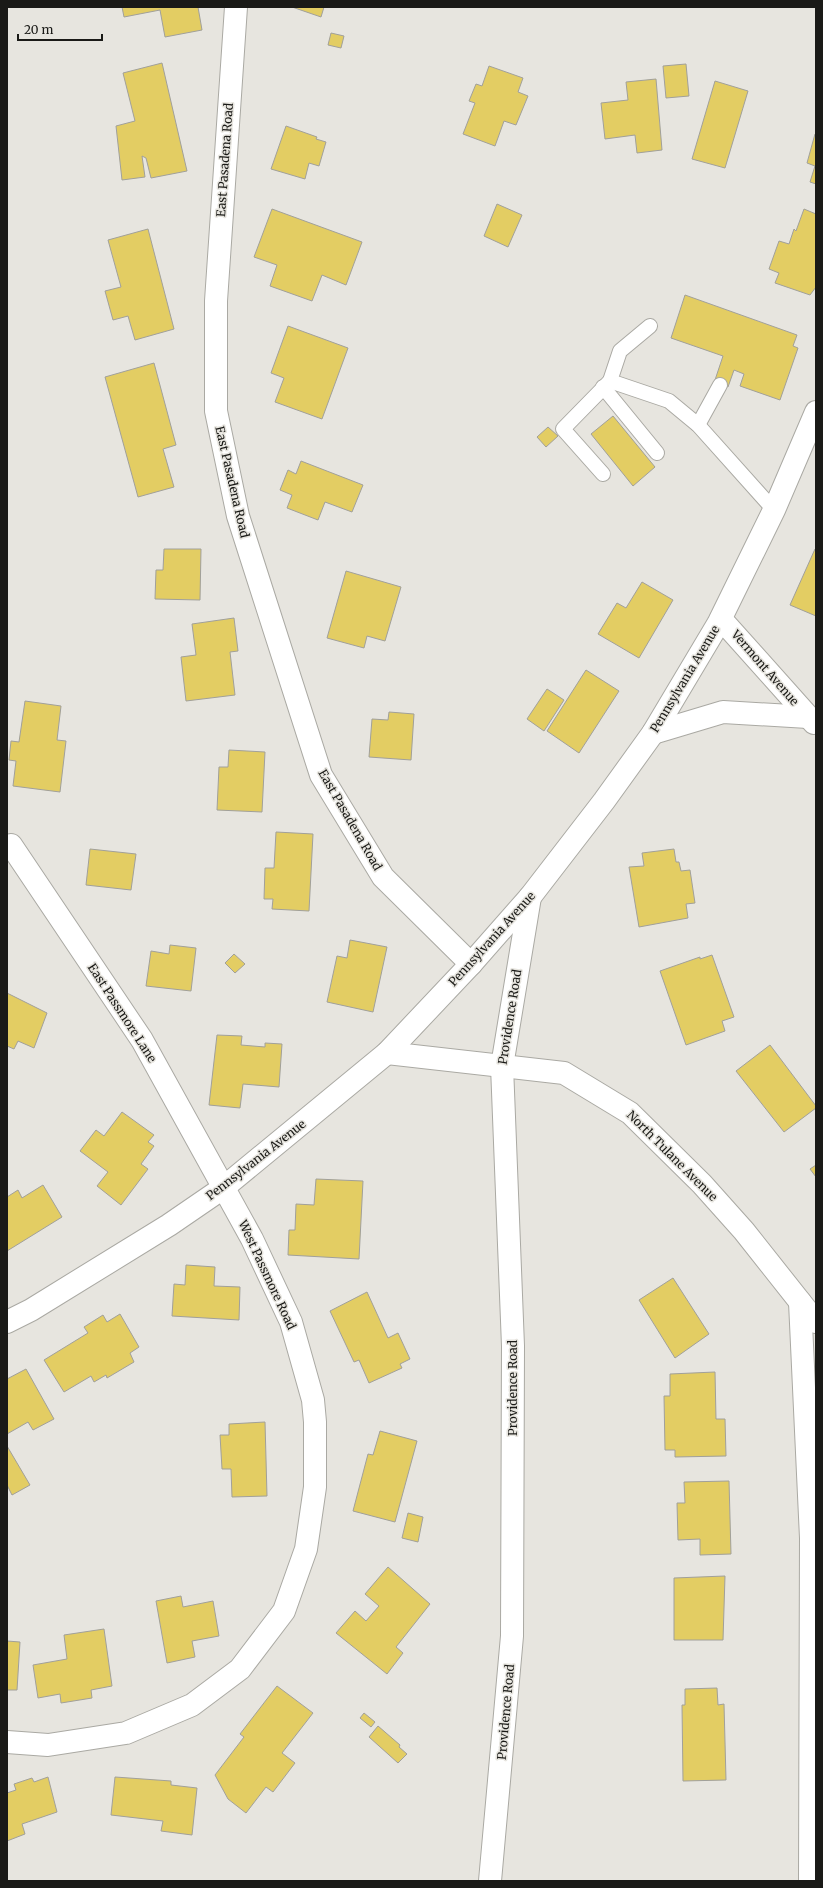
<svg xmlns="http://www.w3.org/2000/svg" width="823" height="1888" font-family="Merriweather,serif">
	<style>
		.building { fill: #e3cd63; stroke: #a1a09a }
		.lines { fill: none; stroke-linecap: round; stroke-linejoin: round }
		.service-casing { stroke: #aaa9a3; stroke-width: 16 }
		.minor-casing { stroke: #aaa9a3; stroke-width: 24 }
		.tertiary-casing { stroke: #aaa9a3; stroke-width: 24 }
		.service { stroke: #fff; stroke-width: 14 }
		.minor { stroke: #fff; stroke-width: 22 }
		.tertiary { stroke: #fff; stroke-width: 22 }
		.labels { text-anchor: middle; stroke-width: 3; stroke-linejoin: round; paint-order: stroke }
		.street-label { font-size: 12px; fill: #1a1a17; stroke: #e7e5df }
	</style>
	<rect width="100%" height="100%" fill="#e7e5df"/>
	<g class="building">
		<polygon points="122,7 198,7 202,30 165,37 160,10 124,17"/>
		<polygon points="292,7 324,7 321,17"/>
		<polygon points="331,33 344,36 341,48 328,45"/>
		<polygon points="162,63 187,171 151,178 146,158 142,156 145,177 122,180 116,126 135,121 123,73"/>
		<polygon points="686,64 689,96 666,98 663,66"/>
		<polygon points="489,66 523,78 518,92 528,96 516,125 504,121 495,146 463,134 475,103 469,101 476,84 482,86"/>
		<polygon points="656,79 662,150 637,153 635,135 605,139 601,103 628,100 626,82"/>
		<polygon points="715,81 748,91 725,168 692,159"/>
		<polygon points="286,126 317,137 316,139 326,142 319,166 309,163 305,179 271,169"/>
		<polygon points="815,134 816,134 816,184 810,182 815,166 807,163"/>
		<polygon points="497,204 522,215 508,247 484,236"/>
		<polygon points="272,209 362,242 346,285 322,275 312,301 270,286 277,265 254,257"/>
		<polygon points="804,209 816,214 816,287 810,295 775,283 779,273 769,269 779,241 789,244 794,229 796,231"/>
		<polygon points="148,229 174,329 135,340 128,316 113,320 105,291 121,287 108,240"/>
		<polygon points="685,295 797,335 793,346 798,348 780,400 740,386 744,374 734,370 728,387 714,383 723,356 671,338"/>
		<polygon points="288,326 348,348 322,419 275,402 284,378 271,373"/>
		<polygon points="154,363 176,445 163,449 174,487 138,497 105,377"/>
		<polygon points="613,416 655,467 633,486 591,434"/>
		<polygon points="548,427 558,436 546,447 537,437"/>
		<polygon points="301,461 363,485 352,512 325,502 318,520 287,508 292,495 280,490 288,470 296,474"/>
		<polygon points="164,549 201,549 200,600 155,599 156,570 163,570"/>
		<polygon points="815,549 816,550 816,616 790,605"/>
		<polygon points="346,571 401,587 385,641 367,636 364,648 327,638"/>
		<polygon points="642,582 673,600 639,658 598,634 617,603 626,608"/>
		<polygon points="234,618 238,651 230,652 235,695 186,701 181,657 196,655 192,624"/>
		<polygon points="586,670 619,691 579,753 547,731"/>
		<polygon points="547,689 564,700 544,731 527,719"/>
		<polygon points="25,701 61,706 57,740 66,741 60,792 13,786 16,761 9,760 11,741 19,742"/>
		<polygon points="389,712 414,714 411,760 369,757 372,719 388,720"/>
		<polygon points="229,750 265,752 262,812 217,810 219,767 228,767"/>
		<polygon points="276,832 313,834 309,911 272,909 273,899 264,899 265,868 274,868"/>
		<polygon points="90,849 136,854 131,890 86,885"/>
		<polygon points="674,849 676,862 679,862 681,871 690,870 695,903 686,904 688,918 639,927 629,867 644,866 642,853"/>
		<polygon points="350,940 387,947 373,1012 327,1002 337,956 347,958"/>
		<polygon points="170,945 196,948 191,991 146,986 151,951 169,954"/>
		<polygon points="234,954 245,964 235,973 225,963"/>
		<polygon points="712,955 734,1017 722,1021 725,1031 686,1045 660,971 700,957 700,959"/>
		<polygon points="7,993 47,1013 34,1048 18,1041 14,1049 7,1046"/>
		<polygon points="217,1035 242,1036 241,1045 265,1047 265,1043 282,1044 279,1087 243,1084 240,1108 209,1105"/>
		<polygon points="770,1045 816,1106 816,1108 784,1132 736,1071"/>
		<polygon points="122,1112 154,1135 148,1142 154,1146 141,1164 148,1169 121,1205 97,1186 108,1172 80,1151 96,1130 104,1136"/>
		<polygon points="816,1165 816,1177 810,1169"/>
		<polygon points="316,1179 363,1181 359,1259 288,1255 289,1230 295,1230 296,1204 314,1205"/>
		<polygon points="43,1185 62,1217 7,1251 7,1197 18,1190 22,1198"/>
		<polygon points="186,1265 215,1267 214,1286 240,1287 239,1320 172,1316 174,1284 185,1285"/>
		<polygon points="673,1278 709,1334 675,1358 639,1300"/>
		<polygon points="367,1292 388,1338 398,1333 410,1359 400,1364 402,1368 369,1383 359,1360 354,1362 330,1311"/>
		<polygon points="120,1314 139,1347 130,1353 134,1362 107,1378 106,1375 94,1382 91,1376 64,1392 44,1360 88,1333 84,1327 103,1315 107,1322"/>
		<polygon points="26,1369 54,1419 33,1430 28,1422 7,1434 7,1379"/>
		<polygon points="715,1372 716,1419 725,1419 726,1456 675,1457 675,1450 665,1450 664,1396 670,1396 670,1374"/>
		<polygon points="265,1422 267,1496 232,1497 231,1469 222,1469 220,1435 229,1435 229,1424"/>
		<polygon points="380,1431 417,1441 395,1522 353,1511 368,1454 373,1455"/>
		<polygon points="7,1446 30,1485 12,1495 7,1485"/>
		<polygon points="729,1481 731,1554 700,1555 700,1539 678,1540 677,1503 685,1503 684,1482"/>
		<polygon points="408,1513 423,1517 418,1542 402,1538"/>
		<polygon points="388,1567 430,1604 396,1647 403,1653 387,1674 336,1633 355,1611 366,1621 379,1606 365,1594"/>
		<polygon points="725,1576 723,1640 674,1640 674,1578"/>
		<polygon points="181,1596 183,1607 213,1601 219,1636 192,1641 195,1657 167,1663 156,1601"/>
		<polygon points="104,1629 112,1686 91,1690 92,1698 61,1703 60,1694 38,1698 33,1665 67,1659 64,1635"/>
		<polygon points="7,1641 20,1642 17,1690 7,1690"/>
		<polygon points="277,1686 313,1713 282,1753 295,1763 273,1792 266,1787 246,1813 228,1799 215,1775 244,1737 240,1734"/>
		<polygon points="717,1688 718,1705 724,1704 726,1780 683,1781 682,1705 685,1705 685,1689"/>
		<polygon points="364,1713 375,1722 371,1727 360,1718"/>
		<polygon points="378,1726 400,1745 399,1747 407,1754 398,1763 369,1737"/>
		<polygon points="48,1777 57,1812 22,1824 25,1834 7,1841 7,1793 16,1790 14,1784 32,1778 34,1782"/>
		<polygon points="115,1777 171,1781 171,1785 197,1788 192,1835 161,1831 163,1821 111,1815"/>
	</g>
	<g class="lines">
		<g class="service-casing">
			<g id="service">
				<polyline points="650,326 620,351 610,381 669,401 698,425 774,510"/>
				<polyline points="603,387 657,453"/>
				<polyline points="698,425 720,385"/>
				<polyline points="603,474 563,429 610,381"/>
			</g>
		</g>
		<g class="minor-casing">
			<g id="minor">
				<polyline points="236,7 216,301 216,411 238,516 321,775 383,877 471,964"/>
				<polyline points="800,1302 811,1538 810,1881"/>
				<polyline points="7,1742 48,1745 126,1733 192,1705 240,1669 284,1611 306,1549 315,1487 315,1422 313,1400 291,1322 252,1239 142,1040 11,845"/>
			</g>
		</g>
		<g class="tertiary-casing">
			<g id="tertiary">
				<polyline points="721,619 814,723"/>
				<polyline points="653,733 723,712 808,717"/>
				<polyline points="387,1053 564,1073 630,1113 702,1184 744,1231 816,1322"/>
				<polyline points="7,1322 31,1310 169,1225 223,1188 387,1053 471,964 530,897 604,801 653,733 718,624 774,510 816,412"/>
				<polyline points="490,1881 512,1636 513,1346 502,1066 530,897"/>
			</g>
		</g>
		<use href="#service" class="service"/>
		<use href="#minor" class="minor"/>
		<use href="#tertiary" class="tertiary"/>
	</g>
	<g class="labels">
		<g class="street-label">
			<text transform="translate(225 160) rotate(-86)" y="4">East Pasadena Road</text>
			<text transform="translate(232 482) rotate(77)" y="4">East Pasadena Road</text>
			<text transform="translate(765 668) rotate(49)" y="4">Vermont Avenue</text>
			<text transform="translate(685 679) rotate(-59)" y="4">Pennsylvania Avenue</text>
			<text transform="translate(350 820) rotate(60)" y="4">East Pasadena Road</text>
			<text transform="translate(492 939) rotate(-48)" y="4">Pennsylvania Avenue</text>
			<text transform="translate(122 1013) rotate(57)" y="4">East Passmore Lane</text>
			<text transform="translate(510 1017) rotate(-81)" y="4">Providence Road</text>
			<text transform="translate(672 1156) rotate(45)" y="4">North Tulane Avenue</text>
			<text transform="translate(256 1160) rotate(-38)" y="4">Pennsylvania Avenue</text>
			<text transform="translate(267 1275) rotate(65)" y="4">West Passmore Road</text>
			<text transform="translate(513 1388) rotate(-90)" y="4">Providence Road</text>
			<text transform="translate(506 1712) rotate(-85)" y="4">Providence Road</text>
		</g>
	</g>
	<rect width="823" height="1888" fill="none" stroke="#1a1a17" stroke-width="16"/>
	<path d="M18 34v6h84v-6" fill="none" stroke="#1a1a17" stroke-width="2"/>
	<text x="24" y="34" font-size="12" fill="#1a1a17" stroke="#e7e5df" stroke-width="3" paint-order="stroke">20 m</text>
</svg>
